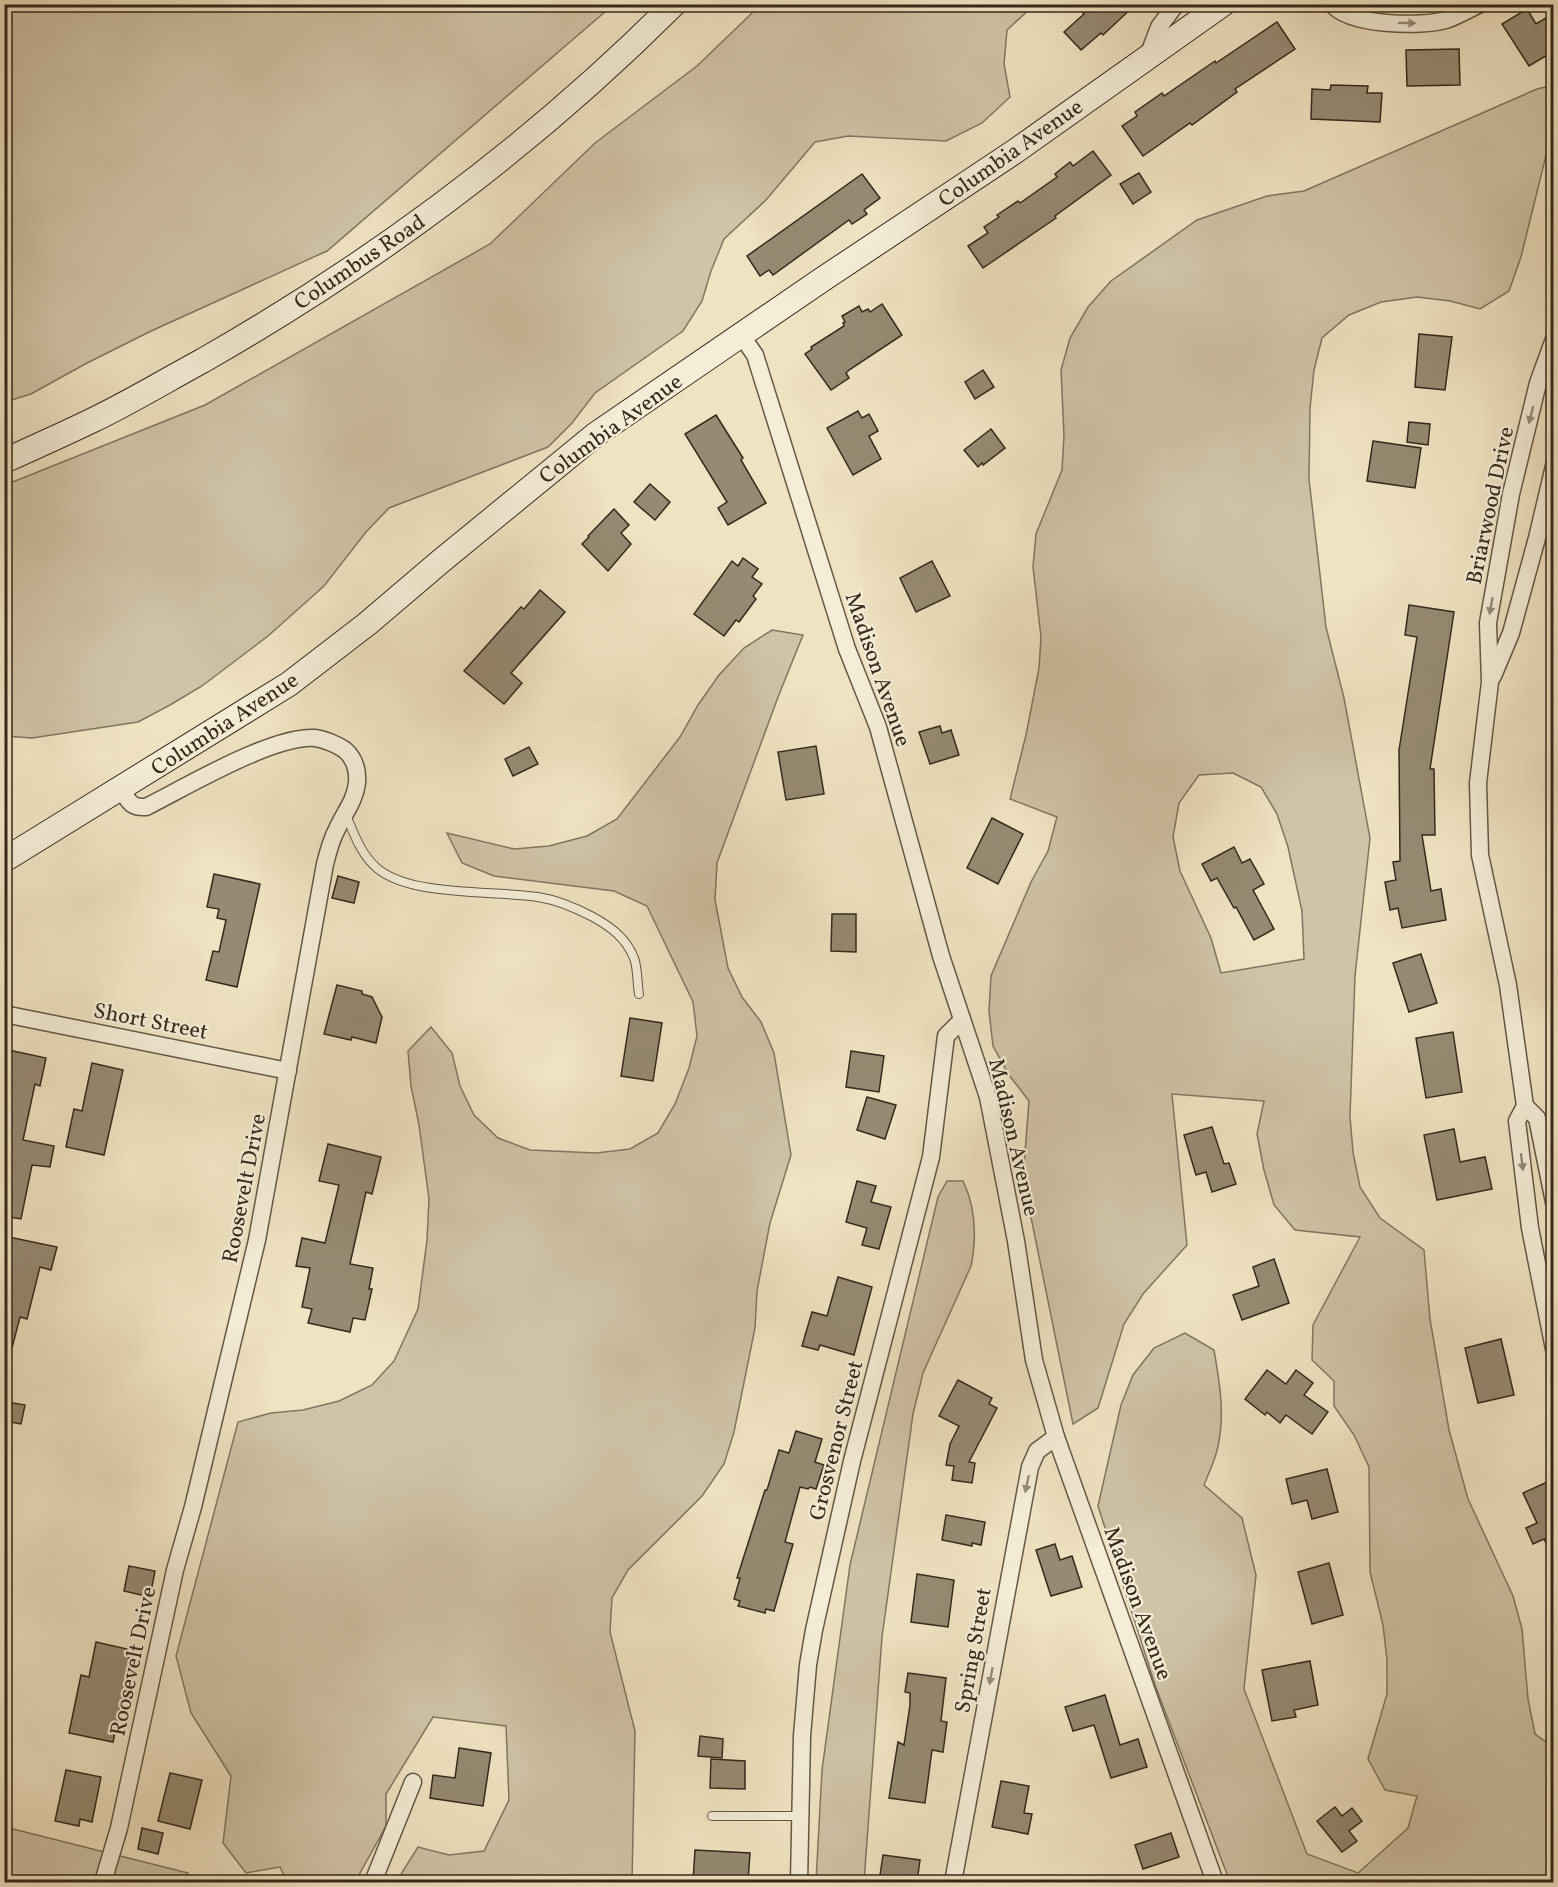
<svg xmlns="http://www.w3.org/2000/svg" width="1558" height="1887" font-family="Vollkorn,serif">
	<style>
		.green { fill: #d0c3a6; stroke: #827660; stroke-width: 1.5; fill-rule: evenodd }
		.building { fill: #968a72; stroke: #35291b; stroke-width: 1.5 }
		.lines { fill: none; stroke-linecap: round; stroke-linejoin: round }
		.lane-casing { stroke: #645845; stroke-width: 10 }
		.street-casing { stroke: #645845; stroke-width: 19 }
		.secondary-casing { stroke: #35291b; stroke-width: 26 }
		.lane { stroke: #f5edd7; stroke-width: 8 }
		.street { stroke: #f5edd7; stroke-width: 16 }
		.secondary { stroke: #f5edd7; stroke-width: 24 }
		.oneway { fill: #958b79 }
		.labels { text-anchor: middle; stroke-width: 4.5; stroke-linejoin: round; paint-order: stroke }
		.street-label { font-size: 22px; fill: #35291b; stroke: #f5edd7 }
	</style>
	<rect width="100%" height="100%" fill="#f0e3c2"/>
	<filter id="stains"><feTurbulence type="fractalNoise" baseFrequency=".00333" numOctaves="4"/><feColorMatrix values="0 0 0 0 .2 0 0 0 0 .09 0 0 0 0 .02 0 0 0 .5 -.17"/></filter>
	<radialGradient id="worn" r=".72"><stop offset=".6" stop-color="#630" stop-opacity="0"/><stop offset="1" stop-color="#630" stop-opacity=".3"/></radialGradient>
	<g class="green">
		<polygon points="5,4 613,4 613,5 327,251 149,332 87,363 31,394 5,402"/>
		<polygon points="759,5 1034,5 1007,30 1004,64 1010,97 982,123 946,141 848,136 815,142 766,200 724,239 711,271 702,301 683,331 595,393 572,423 548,447 389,508 366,532 324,586 268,636 202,686 170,705 138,722 32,738 5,736 5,485 205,405 490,244 595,143 697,66 749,16"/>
		<path d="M1553,85v42l-32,130 -12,34 -29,18 -30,-8 -33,-4 -36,5 -32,13 -27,23 -8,32 -4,38 -1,71 17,148 18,71 26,140 -15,138 -5,141 3,35 7,35 20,31 44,32 6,69 19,111 19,69 45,97 9,33 6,70 7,35 18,13v135h-323l-75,-197 -57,-179 23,-101 12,-30 21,-27 31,-15 29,17c6,34 12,70 2,104 -3,10 -8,21 -12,31l38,33 14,57 -12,114 63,165 51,19 50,-45 9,-32 -32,-6 -17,-31 19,-65v-34l-4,-35 -13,-53 -1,-105 -15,-32 -20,-29v-25l-22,-21 1,-35 47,-88 -65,-7 -21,-25 -10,-35 -7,-36 7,-33 -92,-7 15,151 -44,49 -19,30 -26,84 -25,16 -50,-246 6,-77 -20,-26 -16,-29 -4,-35 2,-35 40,-94 17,-31 9,-34 -47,-18 16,-64 13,-67 2,-31 -8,-70 3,-33 26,-64 2,-35 -3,-65 9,-32 18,-31 23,-26 86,-61 70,-24 37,-5 233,-102zM1233,773l28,14 16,27 11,33 14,64 2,48 -83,14 -10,-35 -31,-67 -7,-34 6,-34 20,-28z"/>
		<polygon points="772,630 803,635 778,697 717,863 715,900 728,968 742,997 761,1022 774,1053 791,1155 770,1223 757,1291 755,1328 734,1432 724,1464 702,1496 628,1570 612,1598 610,1632 635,1731 632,1882 396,1882 418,1847 449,1855 484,1851 509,1800 506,1726 433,1717 386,1794 386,1826 355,1882 287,1882 280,1867 246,1873 223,1843 231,1776 191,1713 176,1656 238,1422 271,1413 303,1410 339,1401 372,1385 394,1361 418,1309 427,1240 429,1199 419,1125 411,1086 408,1051 431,1027 452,1053 460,1086 474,1115 498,1138 530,1150 596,1153 630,1149 658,1133 675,1104 689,1068 697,1036 693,1002 647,906 614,891 494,876 462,863 447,833 514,849 549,846 587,836 617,819 680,737 698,705 719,675 744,648"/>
		<path d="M947,1181h16c13,27 14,55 8,85l-48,107 -10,41 -31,223 -18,245h-48l6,-112 28,-205 88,-368z"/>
		<polygon points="5,1827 188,1873 184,1882 5,1882"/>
	</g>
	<g class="building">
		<polygon points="1076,4 1136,4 1103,35 1101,33 1081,50 1064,32 1084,14"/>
		<polygon points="1527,9 1536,24 1554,13 1554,51 1529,66 1502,24"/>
		<polygon points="1277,22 1295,49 1235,89 1237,92 1192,125 1190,123 1143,156 1122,126 1137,116 1135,112 1162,93 1164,96 1215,61 1216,63"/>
		<polygon points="1459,49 1460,85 1407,86 1406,50"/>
		<polygon points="1331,85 1368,86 1367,93 1382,93 1380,122 1311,119 1312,89 1330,90"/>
		<polygon points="1093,151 1111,175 1055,216 1056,218 983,268 968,246 988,233 984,227 999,217 997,215 1018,201 1020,203 1057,177 1055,174 1070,162 1073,166"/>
		<polygon points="1139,173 1151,192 1133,204 1120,184"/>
		<polygon points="862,174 880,198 864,210 867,214 852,224 849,220 773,275 769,270 760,276 747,256"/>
		<polygon points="882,304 902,335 849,370 846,373 849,378 831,390 805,354 812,349 811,347 844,326 843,323 845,322 842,316 859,306 862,312 868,309 870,312"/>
		<polygon points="1419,334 1452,337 1445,390 1415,387"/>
		<polygon points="983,370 994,387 975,399 965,382"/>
		<polygon points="858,411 862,418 869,414 878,431 869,436 881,459 853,475 827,428"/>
		<polygon points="716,415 743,458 741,460 766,503 728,525 718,508 727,502 685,434"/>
		<polygon points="1409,422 1430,424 1428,445 1407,442"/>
		<polygon points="991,429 1005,448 983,465 982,463 978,467 964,450"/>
		<polygon points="1373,441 1421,448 1415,488 1367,481"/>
		<polygon points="650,484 670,502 655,520 634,502"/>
		<polygon points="614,509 629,525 621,533 631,544 608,571 582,544 589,537 588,536"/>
		<polygon points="743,558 758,569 752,577 762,584 753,596 756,599 739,622 736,620 724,636 694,614 732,561 738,566"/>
		<polygon points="932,561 950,596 916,612 900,578"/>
		<polygon points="540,590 565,612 511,673 522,683 504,704 464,671 521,607 524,609"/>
		<polygon points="1409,605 1454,612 1430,769 1434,769 1435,835 1422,835 1431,891 1441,889 1446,920 1402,928 1398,908 1390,910 1385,882 1396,880 1393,862 1400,861 1399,750 1417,637 1405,635"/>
		<polygon points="940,726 942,733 951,730 959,755 930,764 919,732"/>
		<polygon points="816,746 824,794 786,800 778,752"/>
		<polygon points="529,747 538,764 513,776 505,759"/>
		<polygon points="992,818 1023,834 998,884 967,868"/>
		<polygon points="1234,847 1242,863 1250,859 1264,884 1253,890 1274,929 1254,940 1236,907 1234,908 1217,878 1211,881 1202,864"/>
		<polygon points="214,874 260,884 237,987 206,980 213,951 219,952 226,920 217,918 219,909 207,907"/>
		<polygon points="338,876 359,882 354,903 332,898"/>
		<polygon points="832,914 856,914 856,952 831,951"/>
		<polygon points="1421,954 1437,1003 1409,1012 1393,963"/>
		<polygon points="337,985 362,991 362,994 372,997 382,1017 376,1043 352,1037 351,1040 324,1034"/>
		<polygon points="630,1018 662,1023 653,1081 621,1076"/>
		<polygon points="1453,1032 1462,1092 1426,1098 1416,1038"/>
		<polygon points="4,1049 46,1058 40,1086 35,1084 23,1140 54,1146 50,1167 32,1165 21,1219 4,1216"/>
		<polygon points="851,1051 884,1056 879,1092 846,1087"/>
		<polygon points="92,1063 123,1070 104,1155 66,1147 74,1109 82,1111"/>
		<polygon points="867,1097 896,1105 885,1139 857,1130"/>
		<polygon points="1212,1127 1224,1164 1229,1163 1236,1184 1212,1192 1206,1172 1196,1175 1184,1135"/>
		<polygon points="1454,1129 1460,1162 1485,1157 1492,1189 1437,1200 1424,1135"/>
		<polygon points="328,1144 381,1157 372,1194 366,1192 350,1264 373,1268 369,1289 372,1289 365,1320 353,1318 350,1332 308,1323 312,1309 302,1307 310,1268 296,1266 302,1238 325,1243 339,1185 319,1181"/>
		<polygon points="857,1181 876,1186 871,1202 891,1207 879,1249 862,1245 867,1228 846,1222"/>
		<polygon points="4,1236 57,1247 51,1270 40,1267 27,1319 20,1317 11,1352 4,1351"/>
		<polygon points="1274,1259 1289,1303 1242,1320 1233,1295 1259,1286 1253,1267"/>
		<polygon points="838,1277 872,1287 854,1355 820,1345 818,1350 802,1346 812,1312 827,1316"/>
		<polygon points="1501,1339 1514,1395 1478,1403 1465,1348"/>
		<polygon points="1267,1370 1286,1384 1296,1370 1313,1383 1304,1395 1328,1412 1312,1434 1286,1415 1280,1423 1267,1412 1265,1415 1245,1399"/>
		<polygon points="958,1380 992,1398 989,1404 997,1408 969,1462 975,1463 972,1483 952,1480 954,1466 946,1465 950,1444 959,1426 939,1416"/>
		<polygon points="7,1402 25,1405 21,1424 4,1421"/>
		<polygon points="796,1431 822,1439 815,1462 824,1465 816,1489 810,1487 808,1489 800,1487 785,1542 793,1544 774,1611 766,1609 765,1613 738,1606 740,1601 734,1599 740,1578 737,1578 765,1490 767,1490 779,1450 789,1453"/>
		<polygon points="1327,1469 1338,1512 1312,1519 1307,1500 1292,1504 1286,1479"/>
		<polygon points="1554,1479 1554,1559 1544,1539 1533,1544 1526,1528 1537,1523 1523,1493"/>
		<polygon points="946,1515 985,1522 981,1545 972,1543 972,1546 942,1540"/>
		<polygon points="1055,1544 1060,1560 1072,1556 1082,1587 1051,1596 1036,1550"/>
		<polygon points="1329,1563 1343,1615 1312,1624 1298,1572"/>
		<polygon points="129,1566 155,1571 150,1597 124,1591"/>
		<polygon points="917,1574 954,1580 948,1627 911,1622"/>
		<polygon points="96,1642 127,1649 125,1657 134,1659 128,1689 124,1688 113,1742 69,1733 81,1675 89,1677"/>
		<polygon points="1310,1661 1318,1705 1294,1710 1296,1717 1272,1721 1262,1670"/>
		<polygon points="908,1673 946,1678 941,1721 947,1722 943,1752 932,1750 925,1803 889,1798 898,1742 904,1745 910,1705 910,1693 905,1692"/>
		<polygon points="1105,1695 1120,1745 1138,1739 1147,1767 1111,1778 1094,1725 1073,1731 1065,1707"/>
		<polygon points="700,1736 723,1739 722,1758 698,1756"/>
		<polygon points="459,1748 491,1753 483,1806 430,1798 433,1775 455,1778"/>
		<polygon points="711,1759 745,1761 745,1789 710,1788"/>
		<polygon points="66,1770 101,1777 92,1822 80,1819 79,1826 55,1821"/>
		<polygon points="170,1773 202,1780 190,1829 158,1821"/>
		<polygon points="1001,1781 1029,1786 1024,1813 1032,1814 1028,1834 992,1827"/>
		<polygon points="1335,1807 1342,1816 1352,1808 1362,1821 1349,1831 1357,1841 1342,1852 1317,1821"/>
		<polygon points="142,1828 163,1833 158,1854 138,1849"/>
		<polygon points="1171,1833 1179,1857 1143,1869 1135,1845"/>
		<polygon points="695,1850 750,1853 748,1881 693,1882"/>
		<polygon points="883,1855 920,1860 917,1882 879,1882"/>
	</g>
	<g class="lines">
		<g class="lane-casing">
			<g id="lane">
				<path d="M346,815c8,19 15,40 32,54 35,28 116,21 160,28 19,3 38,11 55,20 18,10 33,21 41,41 4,11 3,25 5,36"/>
				<polyline points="712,1816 800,1816"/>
			</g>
		</g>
		<g class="street-casing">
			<g id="street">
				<path d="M1332,4c17,22 90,23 114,16 12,-4 23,-11 34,-16"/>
				<polyline points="1148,56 1159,27 1176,4"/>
				<polyline points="741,335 755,355 847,649 878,727 941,956 988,1097 1016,1241 1034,1360 1056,1437 1215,1882"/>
				<polyline points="1554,339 1538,383 1511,494 1488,623 1490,682 1478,783 1480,855 1508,985 1525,1106 1517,1121 1530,1228 1554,1349"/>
				<polyline points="1493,676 1511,633 1537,538 1554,466"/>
				<polyline points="4,1014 288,1071"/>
				<polyline points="1525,1106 1537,1118 1554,1202"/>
				<path d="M103,1882l16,-54 56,-258 18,-63 64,-267 68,-376c3,-12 6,-24 12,-35 7,-16 18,-28 20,-46 1,-13 -2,-24 -12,-33 -7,-5 -21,-11 -30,-12 -42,-3 -129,49 -169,69 -16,1 -17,-6 -25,-18"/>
				<polyline points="373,1882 413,1782"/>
				<polyline points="799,1882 802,1736 808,1665 814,1630 852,1461 931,1157 946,1036 962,1020"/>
				<polyline points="953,1882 1030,1467 1037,1451 1056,1437"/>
			</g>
		</g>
		<g class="secondary-casing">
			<g id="secondary">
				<path d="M4,461c29,-13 58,-26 87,-40 38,-18 74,-40 111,-60 172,-98 332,-217 472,-357"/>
				<polyline points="4,860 289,684 367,624 441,561 595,435 823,279 1017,150 1223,4"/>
			</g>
		</g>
		<use href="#lane" class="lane"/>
		<use href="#street" class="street"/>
		<use href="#secondary" class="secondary"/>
	</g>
	<defs><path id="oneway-solid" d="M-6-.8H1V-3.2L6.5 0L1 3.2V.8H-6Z" transform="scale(1.5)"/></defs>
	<g class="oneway">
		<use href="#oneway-solid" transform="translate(1407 23) rotate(1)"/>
		<use href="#oneway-solid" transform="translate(1531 415) rotate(104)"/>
		<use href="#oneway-solid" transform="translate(1491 606) rotate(100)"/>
		<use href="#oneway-solid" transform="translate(1522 1162) rotate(83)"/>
		<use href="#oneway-solid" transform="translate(1027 1484) rotate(102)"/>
		<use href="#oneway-solid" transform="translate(991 1676) rotate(100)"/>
	</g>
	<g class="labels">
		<g class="street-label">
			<text transform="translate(1010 152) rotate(-35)" y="8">Columbia Avenue</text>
			<text transform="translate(359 261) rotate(-34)" y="8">Columbus Road</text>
			<text transform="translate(610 428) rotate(-36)" y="8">Columbia Avenue</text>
			<text transform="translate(1489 505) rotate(-78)" y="8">Briarwood Drive</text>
			<text transform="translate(879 669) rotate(71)" y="8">Madison Avenue</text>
			<text transform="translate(224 723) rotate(-33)" y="8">Columbia Avenue</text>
			<text transform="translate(151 1020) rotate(11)" y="8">Short Street</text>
			<text transform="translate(1015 1137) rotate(77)" y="8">Madison Avenue</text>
			<text transform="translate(243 1188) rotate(-79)" y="8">Roosevelt Drive</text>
			<text transform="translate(835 1440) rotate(-76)" y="8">Grosvenor Street</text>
			<text transform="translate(1139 1603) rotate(70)" y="8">Madison Avenue</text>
			<text transform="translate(972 1650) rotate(-80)" y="8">Spring Street</text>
			<text transform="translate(132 1661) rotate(-78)" y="8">Roosevelt Drive</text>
		</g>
	</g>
	<rect width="1558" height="1887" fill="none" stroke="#f0e3c2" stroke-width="24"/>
	<rect x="6" y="6" width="1546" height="1875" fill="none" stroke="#35291b" stroke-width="3"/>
	<rect x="12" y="12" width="1534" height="1863" fill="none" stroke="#35291b" stroke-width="1.5"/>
	<rect width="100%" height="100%" filter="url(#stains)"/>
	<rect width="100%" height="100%" fill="url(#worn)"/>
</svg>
